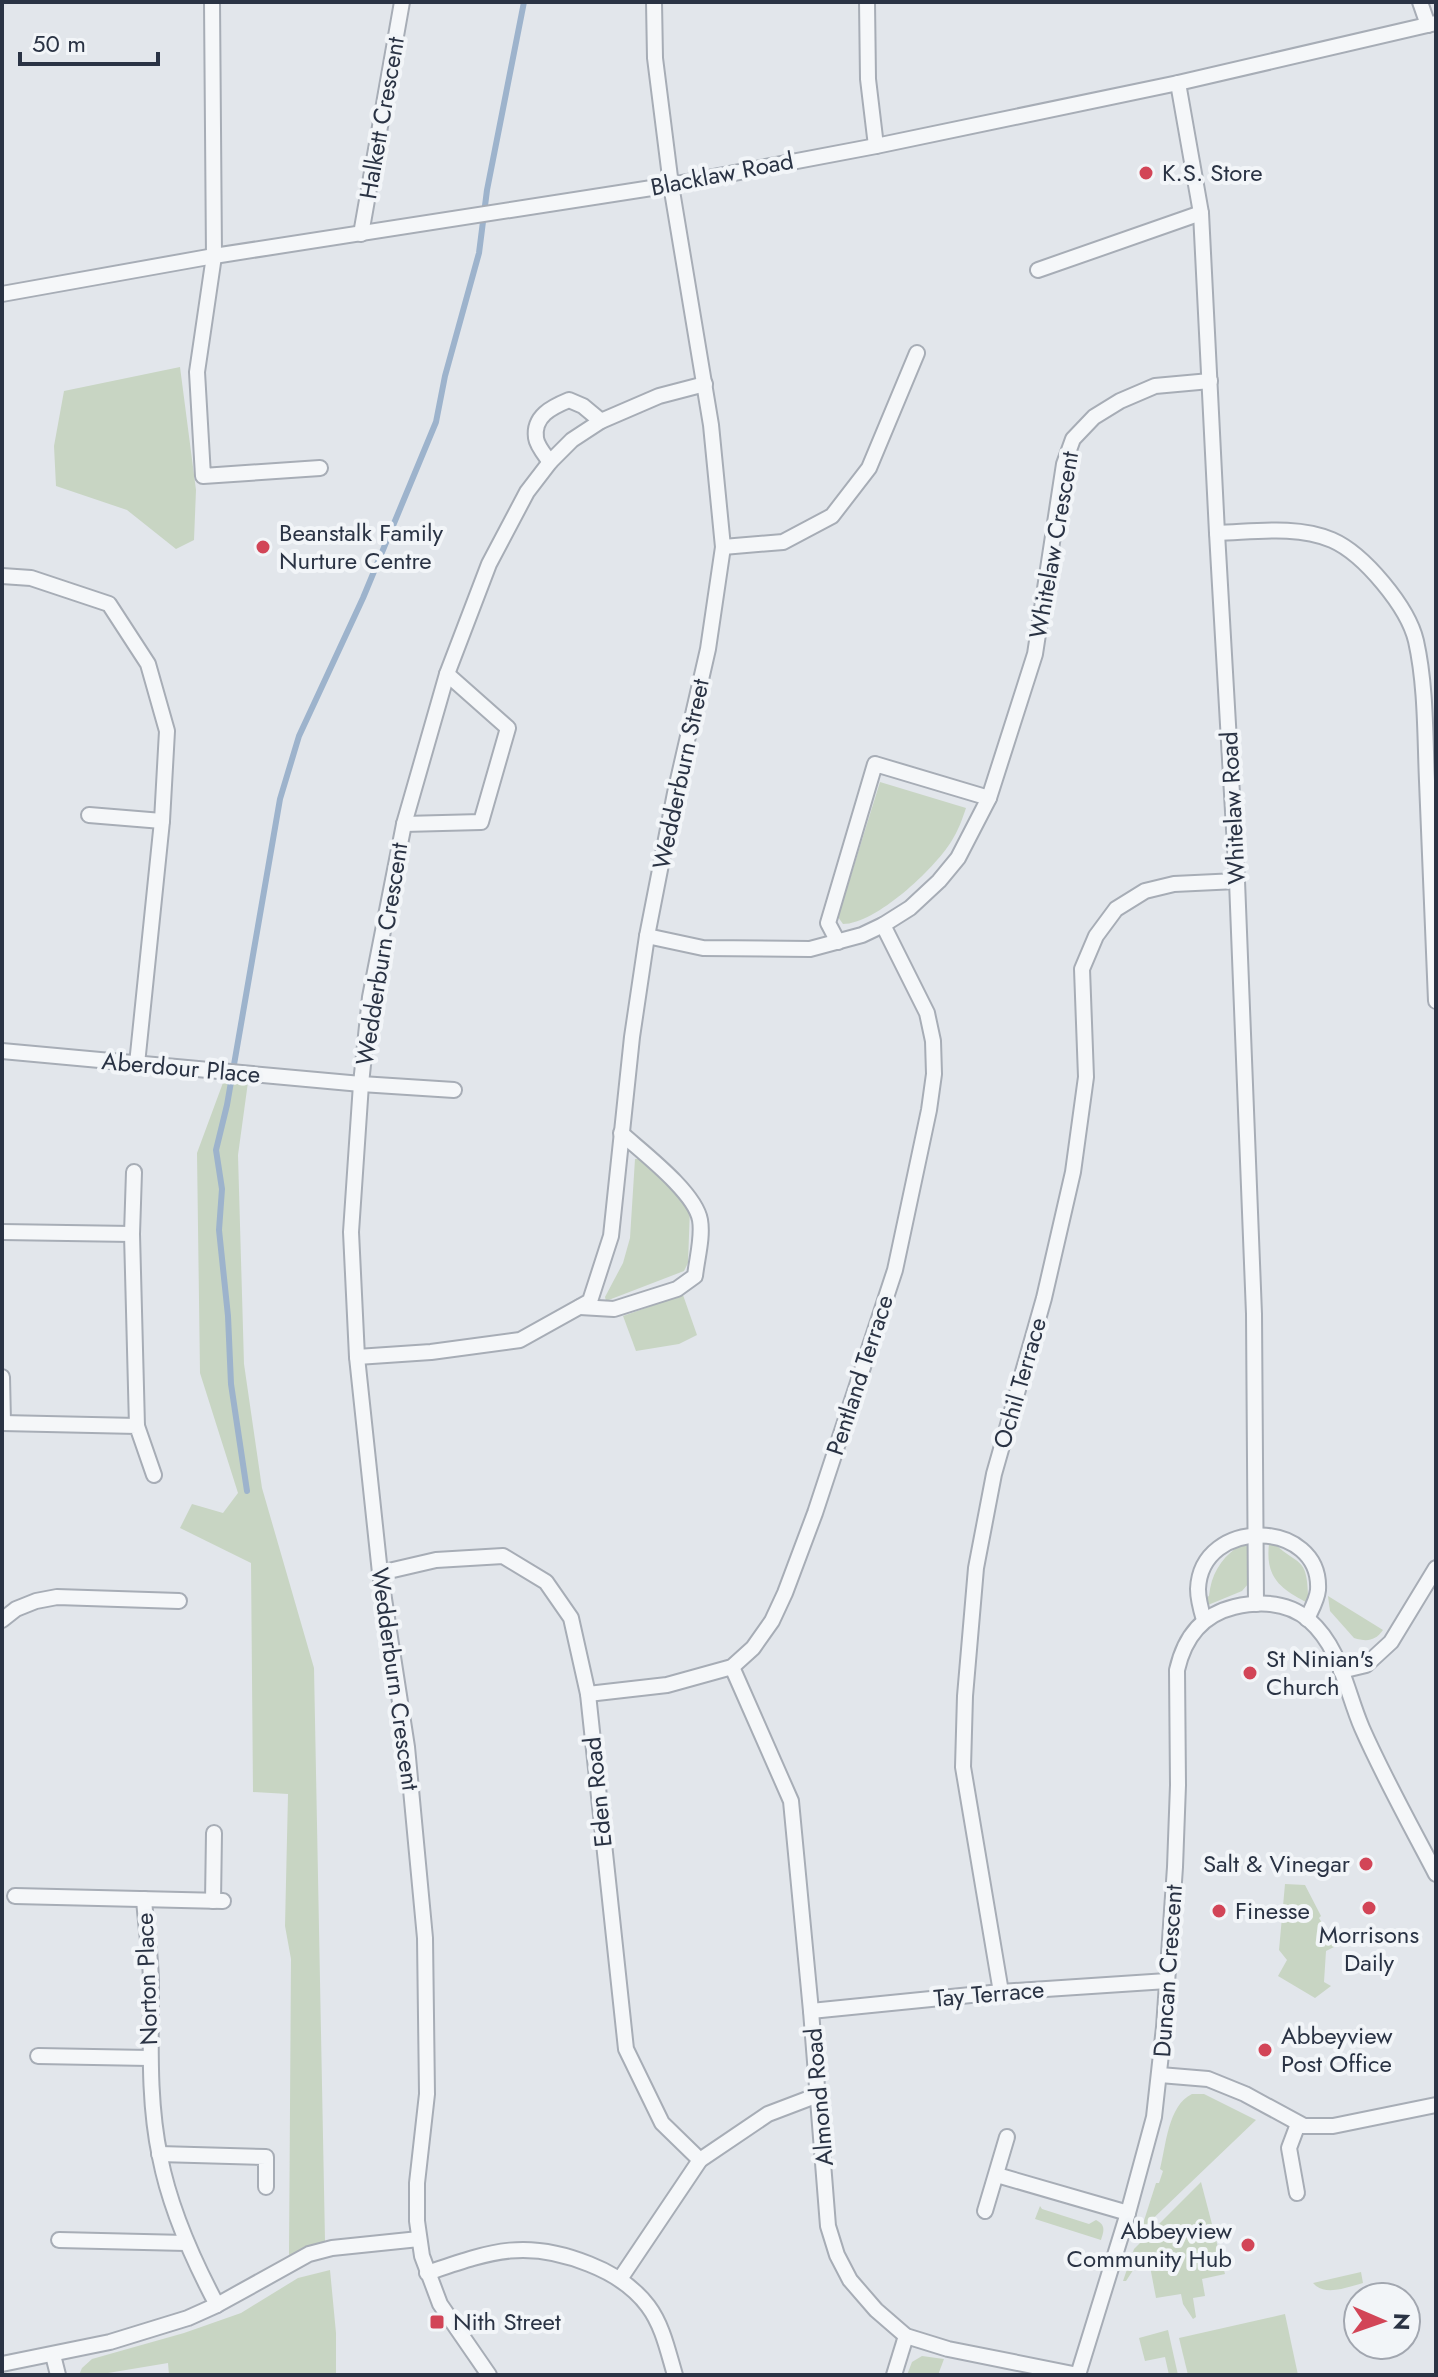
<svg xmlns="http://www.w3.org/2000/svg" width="1438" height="2377" font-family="Jost,sans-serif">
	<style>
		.green { fill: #c8d5c3 }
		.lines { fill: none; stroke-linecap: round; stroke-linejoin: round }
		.stream { stroke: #9db3cc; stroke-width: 6 }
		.minor-casing { stroke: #a7adb6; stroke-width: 18 }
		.minor { stroke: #f5f7f9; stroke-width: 14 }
		.poi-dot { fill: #d24557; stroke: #f2f5f8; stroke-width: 3 }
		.labels { text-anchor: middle; stroke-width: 8; stroke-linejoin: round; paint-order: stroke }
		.street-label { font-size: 24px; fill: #2a3344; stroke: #f2f5f8 }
		.poi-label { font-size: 24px; fill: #2a3344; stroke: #f2f5f8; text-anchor: start }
	</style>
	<rect width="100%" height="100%" fill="#e2e6eb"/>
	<g class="green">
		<polygon points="180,367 196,490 194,540 176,549 127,510 56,486 54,446 64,391"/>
		<path d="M880,782l86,26c-4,12 -8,23 -15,34 -17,27 -75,82 -108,82l-5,-7z"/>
		<polygon points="224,1080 248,1082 238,1155 244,1364 262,1488 314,1668 325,2241 289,2255 291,1959 285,1926 288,1794 253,1792 251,1563 180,1528 192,1504 223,1513 238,1493 200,1373 197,1153"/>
		<polygon points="635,1159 643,1159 690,1208 688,1263 684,1271 606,1301 605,1297 623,1263 630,1238"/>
		<polygon points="683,1295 697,1335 679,1344 636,1351 623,1316"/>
		<path d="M1235,1544h11l3,2 -1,38 -6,7 -34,14 -3,-7 4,-2c2,-21 11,-36 27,-48z"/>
		<path d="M1269,1544h6c23,22 32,12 33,51l3,2 -3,6c-27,-14 -43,-25 -39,-59z"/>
		<path d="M1328,1596l55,34c-8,11 -16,12 -29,8l-24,-27z"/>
		<polygon points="1285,1884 1305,1885 1321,1916 1319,1918 1336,1946 1326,1951 1324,1982 1331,1986 1315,1998 1278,1976 1287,1960 1279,1950"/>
		<path d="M1192,2094h12l52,26 -115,110 15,-47h3l4,-12 -3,-2c6,-23 8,-64 32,-75z"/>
		<polygon points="1201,2182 1225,2274 1202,2279 1205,2296 1193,2298 1196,2317 1193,2319 1183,2304 1181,2294 1156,2298 1149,2261 1143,2255 1126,2281 1123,2281 1134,2249"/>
		<path d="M1040,2206l2,3 47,15 7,-4c10,5 8,11 5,20l-66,-21z"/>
		<polygon points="330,2270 336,2333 336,2375 169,2375 168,2363 96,2375 79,2375 82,2368 92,2359 184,2333 241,2313 298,2278"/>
		<path d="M1361,2272l2,11c-16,4 -38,14 -50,0z"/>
		<polygon points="1285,2314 1298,2375 1188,2375 1179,2338"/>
		<polygon points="1168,2330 1178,2375 1169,2375 1165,2357 1145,2361 1139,2338"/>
		<polygon points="922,2356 944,2359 938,2375 907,2375 912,2362"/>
	</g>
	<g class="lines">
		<polyline class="stream" points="247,1491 231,1384 228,1316 219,1230 222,1189 216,1150 227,1105 280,799 299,736 363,598 436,422 445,376 479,253 487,190 524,2"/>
		<g class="minor-casing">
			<g id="minor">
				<polyline points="212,2 214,256 197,372 203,476 320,468"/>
				<polyline points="867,2 868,79 876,146"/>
				<polyline points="1420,2 1428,25"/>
				<polyline points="1178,83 1201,213 1217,533 1237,881 1254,1314 1256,1604"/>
				<polyline points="361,234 402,2"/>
				<polyline points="1038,270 1201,213"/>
				<polyline points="2,294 214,256 671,185 876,146 1178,83 1436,23"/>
				<path d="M550,462c-5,-7 -13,-16 -14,-24 -3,-22 16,-31 33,-38l14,6 18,15"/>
				<path d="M1217,533c37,-1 79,-8 115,7 32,14 76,67 84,101 10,45 9,94 11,140 3,73 6,147 9,220"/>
				<polyline points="723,547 783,542 832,516 869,468 917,353"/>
				<polyline points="2,576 31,578 109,604 148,664 167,731 162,821 137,1064"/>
				<polyline points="89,815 162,821"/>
				<polyline points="404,824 481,822 508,728 447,674"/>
				<polyline points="647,936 703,948 810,949 862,935 883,925 910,908 939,881 958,858 989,798 1035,654 1064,464 1073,439 1094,417 1120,401 1155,386 1210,381"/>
				<polyline points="838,942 828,923 875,764 989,798"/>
				<polyline points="2,1051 361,1084 454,1090"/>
				<polyline points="134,1172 132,1234 137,1426"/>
				<polyline points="2,1232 132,1234"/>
				<path d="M580,1307l34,2 63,-20 18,-13c2,-18 8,-39 5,-56 -5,-28 -58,-68 -79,-87"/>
				<polyline points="357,1357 431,1352 520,1340 590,1301 611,1236 632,1037 647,936 675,793 708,649 723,547 711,425 671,185 655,58 654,2"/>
				<polyline points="2,1377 3,1423"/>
				<polyline points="2,1423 137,1426 154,1475"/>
				<polyline points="380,1573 436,1560 503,1556 546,1582 571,1618 588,1694 626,2049 662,2123 700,2160"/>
				<polyline points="2,1620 16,1609 36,1601 57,1597 179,1601"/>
				<path d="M1204,1620c-3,-10 -6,-20 -6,-31 3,-73 124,-70 120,1 -1,10 -7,20 -11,29"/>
				<polyline points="732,1667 791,1801 811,2011 828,2226 837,2255 850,2280 876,2310 906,2336 948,2349 1078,2375"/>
				<polyline points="1341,1671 1366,1665 1391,1642 1436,1568"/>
				<polyline points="588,1694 667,1685 732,1667 753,1648 772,1621 785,1593 815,1513 895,1270 929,1110 934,1074 933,1041 927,1013 883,925"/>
				<polyline points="15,1896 223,1901"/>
				<path d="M144,1899c2,29 7,58 7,86 0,58 -3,115 9,172 10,52 32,101 57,148"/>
				<polyline points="213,1901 214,1833"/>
				<polyline points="1001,1992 963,1767 965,1696 976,1568 994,1474 1044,1298 1073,1172 1086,1077 1082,969 1096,936 1116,909 1145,891 1174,884 1237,881"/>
				<polyline points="811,2011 1001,1992 1167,1981"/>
				<polyline points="38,2056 149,2058"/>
				<polyline points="1160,2075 1208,2079 1245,2094 1304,2126 1333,2126 1436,2105"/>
				<polyline points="159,2154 266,2157 266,2187"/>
				<polyline points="997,2175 1128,2213"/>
				<polyline points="1297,2193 1289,2148 1298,2124"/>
				<polyline points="985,2211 1007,2137"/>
				<polyline points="59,2240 186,2243"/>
				<path d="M427,2273c62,-21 98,-35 162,-9 23,9 44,22 59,42 15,20 20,46 27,69"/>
				<polyline points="620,2279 700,2160 768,2114 818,2095"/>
				<polyline points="53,2355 58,2375"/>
				<polyline points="2,2364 110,2342 188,2318 217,2305 309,2254 332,2248 419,2239"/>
				<polyline points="489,2375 440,2304 422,2256 417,2221 417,2183 427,2094 425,1938 407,1747 380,1573 357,1357 351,1232 361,1084 370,997 404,824 447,674 489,564 527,492 550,462 572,440 601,421 659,396 705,384"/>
				<polyline points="894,2375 906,2336"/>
				<path d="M1078,2375l50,-162 26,-96 10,-90 11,-160 3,-82 -1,-115c7,-31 24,-55 57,-63 26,-6 54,-5 75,13 32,28 37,71 53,108 22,50 49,98 74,146"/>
			</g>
		</g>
		<use href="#minor" class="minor"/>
	</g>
	<g class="poi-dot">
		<circle cx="1146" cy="173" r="8"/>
		<circle cx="263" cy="547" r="8"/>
		<circle cx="1250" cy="1673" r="8"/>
		<circle cx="1366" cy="1864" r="8"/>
		<circle cx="1369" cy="1908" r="8"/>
		<circle cx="1219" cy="1911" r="8"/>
		<circle cx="1265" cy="2050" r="8"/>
		<circle cx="1248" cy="2245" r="8"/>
		<rect x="429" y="2314" width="16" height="16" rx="4"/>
	</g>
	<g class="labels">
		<g class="street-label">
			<text transform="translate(382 118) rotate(-80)" y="8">Halkett Crescent</text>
			<text transform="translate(722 174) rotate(-11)" y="8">Blacklaw Road</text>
			<text transform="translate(1054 545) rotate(-80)" y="8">Whitelaw Crescent</text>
			<text transform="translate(681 774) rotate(-78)" y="8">Wedderburn Street</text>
			<text transform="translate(1233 808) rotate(-93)" y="8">Whitelaw Road</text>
			<text transform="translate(382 954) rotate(-81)" y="8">Wedderburn Crescent</text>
			<text transform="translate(181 1068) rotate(5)" y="8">Aberdour Place</text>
			<text transform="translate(860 1375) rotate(-72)" y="8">Pentland Terrace</text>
			<text transform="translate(1020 1383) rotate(-74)" y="8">Ochil Terrace</text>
			<text transform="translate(395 1679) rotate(82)" y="8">Wedderburn Crescent</text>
			<text transform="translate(598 1792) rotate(-96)" y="8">Eden Road</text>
			<text transform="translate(1168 1971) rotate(-86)" y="8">Duncan Crescent</text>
			<text transform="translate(147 1979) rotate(-92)" y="8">Norton Place</text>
			<text transform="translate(989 1994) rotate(-5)" y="8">Tay Terrace</text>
			<text transform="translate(819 2097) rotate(-95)" y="8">Almond Road</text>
		</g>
		<g class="poi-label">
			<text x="1162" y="181">K.S. Store</text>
			<text x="279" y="541">Beanstalk Family<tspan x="279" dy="28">Nurture Centre</tspan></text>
			<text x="1266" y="1667">St Ninian's<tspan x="1266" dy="28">Church</tspan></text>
			<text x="1350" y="1872" text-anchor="end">Salt &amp; Vinegar</text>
			<text x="1235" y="1919">Finesse</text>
			<text x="1369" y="1943" text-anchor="middle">Morrisons<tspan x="1369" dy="28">Daily</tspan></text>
			<text x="1281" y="2044">Abbeyview<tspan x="1281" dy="28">Post Office</tspan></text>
			<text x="1232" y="2239" text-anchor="end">Abbeyview<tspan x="1232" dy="28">Community Hub</tspan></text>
			<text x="453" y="2330">Nith Street</text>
		</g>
	</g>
	<rect width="1438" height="2377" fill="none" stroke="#2a3344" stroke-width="8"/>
	<g transform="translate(1382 2321) rotate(92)"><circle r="38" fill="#f2f5f8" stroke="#a2a7b0" stroke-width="2"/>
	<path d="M0-6L14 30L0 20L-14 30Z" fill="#d24557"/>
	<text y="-12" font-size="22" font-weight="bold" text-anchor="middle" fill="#2a3344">N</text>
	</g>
	<path d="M20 52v12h138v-12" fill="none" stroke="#2a3344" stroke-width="4"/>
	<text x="32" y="52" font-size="24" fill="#2a3344" stroke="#f2f5f8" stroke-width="6" paint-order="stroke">50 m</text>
</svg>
